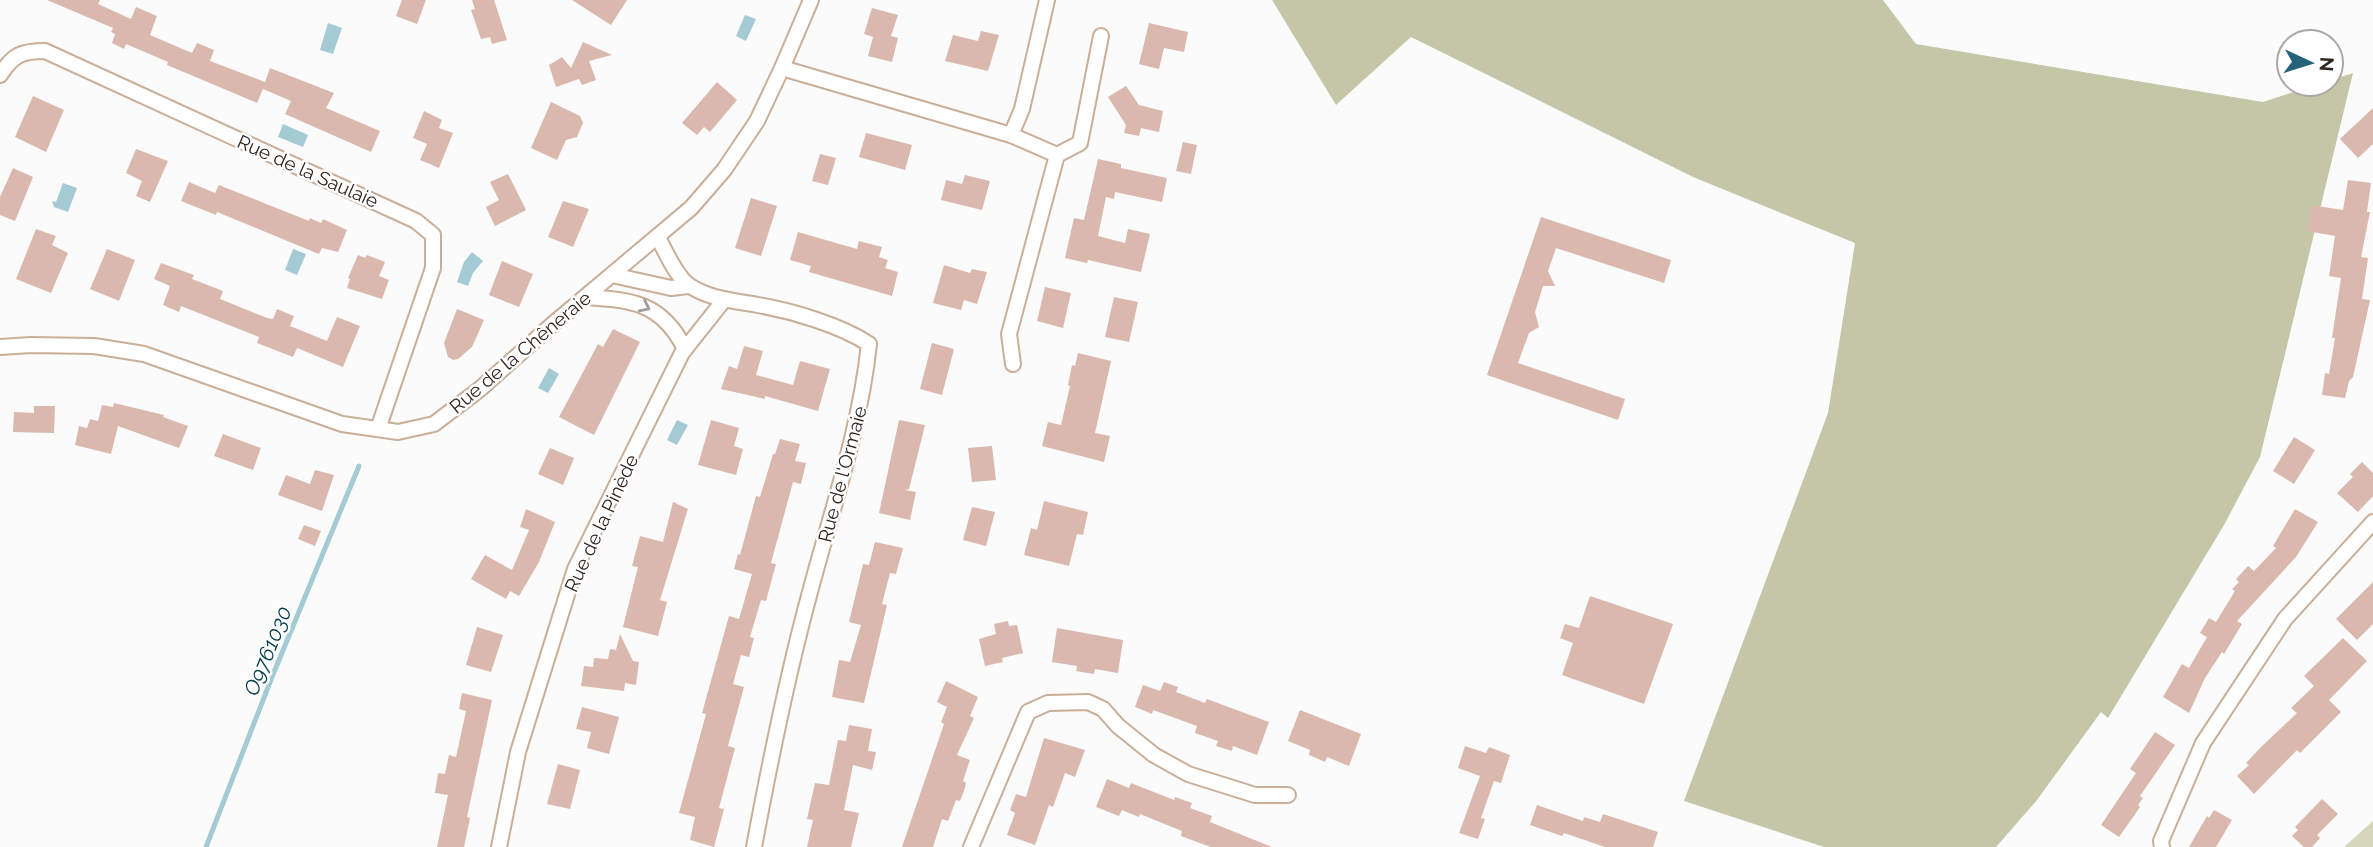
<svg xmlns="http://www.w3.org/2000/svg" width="2373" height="847" font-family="Raleway,sans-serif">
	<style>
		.green { fill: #d4d7bb }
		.forest { fill: #c4c7a7 }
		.water { fill: #a4cad4 }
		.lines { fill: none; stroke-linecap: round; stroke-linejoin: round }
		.stream { stroke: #a4cad4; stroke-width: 5 }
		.building { fill: #dbb8ae }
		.minor-casing { stroke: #c9af98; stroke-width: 18 }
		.minor { stroke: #fff; stroke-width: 14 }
		.oneway { stroke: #a19d99 }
		.labels { text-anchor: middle; stroke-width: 5; stroke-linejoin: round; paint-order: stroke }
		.street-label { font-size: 19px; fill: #2f251d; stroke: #fff }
		.water-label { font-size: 21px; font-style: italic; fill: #023d49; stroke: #fff }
	</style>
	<rect width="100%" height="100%" fill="#fbfbfb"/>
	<polygon class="green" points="2373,821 2373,847 2344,847"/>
	<polygon class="forest" points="1272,0 1883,0 1916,44 2263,102 2318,84 2331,84 2331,80 2353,73 2260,457 2224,525 2108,718 2101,712 2037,800 1996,847 1824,847 1684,801 1828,413 1855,243 1693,177 1411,37 1336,105"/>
	<g class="water">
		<polygon points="745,15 756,19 746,41 736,36"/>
		<polygon points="328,23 342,28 333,54 320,50"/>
		<polygon points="283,124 308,135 303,147 278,137"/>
		<polygon points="63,183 77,188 68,212 54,207 52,201 56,202"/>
		<polygon points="293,249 306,254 297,275 285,270"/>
		<polygon points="472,252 483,261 473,273 468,286 457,282 464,262"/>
		<polygon points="549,368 559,374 548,393 538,388"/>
		<polygon points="677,420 688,425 677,445 667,440"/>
	</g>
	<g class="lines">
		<polyline class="stream" points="206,847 272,677 359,466"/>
	</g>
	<g class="building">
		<polygon points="47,0 100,0 98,4 131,19 136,7 157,16 150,35 192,53 197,43 214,50 210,61 265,82 270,68 334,93 326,108 380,131 371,152 285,114 291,101 263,89 257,103 167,65 168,62 126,44 124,49 112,43 115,34 111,32 113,28"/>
		<polygon points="402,0 426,0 417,24 396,16"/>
		<polygon points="472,0 494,0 507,40 492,44 490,37 481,39 471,10 475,9"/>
		<polygon points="572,0 627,0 611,25"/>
		<polygon points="872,8 898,15 891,36 898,38 892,62 868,56 873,37 864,34"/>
		<polygon points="1149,23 1188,32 1184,52 1164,48 1159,69 1139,64"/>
		<polygon points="981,31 999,35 988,71 945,61 953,35 978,41"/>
		<polygon points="583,42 612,55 589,61 596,80 582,85 579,79 556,87 549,65 562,57 571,68"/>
		<polygon points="717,82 737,100 710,132 704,127 697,135 682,123"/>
		<polygon points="1126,86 1139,105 1163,111 1159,132 1141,128 1139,136 1124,133 1126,125 1108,97"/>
		<polygon points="33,96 64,110 46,152 15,137"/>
		<polygon points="551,102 580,116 583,123 577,137 566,140 557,160 531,148"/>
		<polygon points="2373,108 2373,144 2358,158 2340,139"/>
		<polygon points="424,111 442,120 439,128 453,133 439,168 420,160 427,144 413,138"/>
		<polygon points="866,133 912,145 905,170 859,157"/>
		<polygon points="1183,142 1197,145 1191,174 1176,171"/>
		<polygon points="136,149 168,161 150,202 136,196 142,181 126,173"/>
		<polygon points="820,154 836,158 828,185 812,181"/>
		<polygon points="1098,159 1121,164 1121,168 1167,178 1162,202 1115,192 1114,199 1106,197 1098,236 1125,243 1128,229 1150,234 1141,272 1088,260 1087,263 1065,258 1074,218 1084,220"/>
		<polygon points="13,168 33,177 15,221 0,215 0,197"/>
		<polygon points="508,174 526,210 495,226 486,207 499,200 490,182"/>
		<polygon points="965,175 990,181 982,210 941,200 946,180 962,184"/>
		<polygon points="2348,180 2371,183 2367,212 2370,212 2361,257 2368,258 2362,299 2370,300 2353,377 2349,381 2345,398 2322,395 2325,373 2329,374 2335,338 2332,338 2341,278 2329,276 2335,236 2307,231 2311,205 2343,210"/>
		<polygon points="189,182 215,193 219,185 309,221 310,218 321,223 323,219 347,230 338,252 322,248 319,254 217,212 216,215 181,201"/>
		<polygon points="751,198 777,206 761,256 735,248"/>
		<polygon points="563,201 589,209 573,247 548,237"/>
		<polygon points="1541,217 1671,260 1664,283 1556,248 1548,271 1555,286 1543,286 1535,312 1539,327 1529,333 1518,363 1625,399 1618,420 1487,375"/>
		<polygon points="36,229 56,236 52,245 68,253 51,293 16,279"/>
		<polygon points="798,232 857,249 859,241 882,247 879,257 888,260 885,268 898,272 892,296 809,272 811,266 790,260"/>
		<polygon points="107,249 135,260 119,301 90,289"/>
		<polygon points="358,255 365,258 367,255 385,262 379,276 389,280 382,299 347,288 350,279 348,278"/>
		<polygon points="502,261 533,274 519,307 489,295"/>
		<polygon points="161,263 194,275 192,279 223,291 220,299 267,318 273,319 277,309 294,316 290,326 327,341 337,317 360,326 343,367 297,348 293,357 257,343 259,337 181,306 179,312 163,305 170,286 154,279"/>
		<polygon points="944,265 970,273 972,269 987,272 977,304 964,300 961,310 933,303"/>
		<polygon points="1045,287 1071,293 1063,328 1037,321"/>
		<polygon points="1114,297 1138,302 1129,342 1105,337"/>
		<polygon points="457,309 484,320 472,347 458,359 453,360 448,357 444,343"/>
		<polygon points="613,329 640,342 594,435 559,417 598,344 603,347"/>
		<polygon points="932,343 954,349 942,395 920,389"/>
		<polygon points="744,346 763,351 756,375 793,385 800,361 830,369 818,411 765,396 765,399 721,389 729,366 737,369"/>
		<polygon points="1078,353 1111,361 1095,433 1110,436 1104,462 1042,446 1048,422 1061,425 1070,386 1068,385 1072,365 1075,366"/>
		<polygon points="114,403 164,415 163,417 188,426 179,448 118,426 111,454 75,445 79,426 87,428 90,419 98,421 102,405 113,407"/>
		<polygon points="34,406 55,406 54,433 13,432 14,412 34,413"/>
		<polygon points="711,420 739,428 734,446 743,449 736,475 698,465"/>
		<polygon points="899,420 925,425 909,489 905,490 916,492 910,520 879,513"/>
		<polygon points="223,434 261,448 253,470 214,456"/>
		<polygon points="2294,437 2315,450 2294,484 2273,471"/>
		<polygon points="780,439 800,444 795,461 806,463 801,484 793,482 771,563 776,564 766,601 761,600 750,637 754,638 749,657 741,655 733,684 744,687 728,746 735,748 719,808 724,809 714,847 690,840 695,817 679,813 706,714 702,713 729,616 739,619 752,574 734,569 738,554 740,555 756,496 760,497 773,454 775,454"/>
		<polygon points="992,446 996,480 972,482 968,448"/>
		<polygon points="550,448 574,458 563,485 538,474"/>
		<polygon points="2362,462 2373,473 2373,496 2358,512 2337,493 2353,477 2350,474"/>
		<polygon points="315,470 334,475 322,511 278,495 286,475 310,484"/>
		<polygon points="1044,501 1088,512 1083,535 1077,534 1069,566 1024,555 1031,528 1037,530"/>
		<polygon points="673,502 688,509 660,600 667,602 658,636 623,627 638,567 632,566 640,536 663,542"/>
		<polygon points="972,507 995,512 986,546 963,540"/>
		<polygon points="526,509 555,522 539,562 519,596 510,591 506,599 471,579 485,555 512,570 529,530 520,527"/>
		<polygon points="2295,509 2318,522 2296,557 2237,621 2242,624 2224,654 2222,652 2205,678 2189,713 2163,697 2182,664 2189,668 2207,637 2200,633 2209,618 2216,622 2235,591 2232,589 2239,582 2236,579 2248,566 2254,571 2276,548 2273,546"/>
		<polygon points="304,525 321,531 315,546 298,539"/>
		<polygon points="875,542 903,548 896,574 890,573 882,604 887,605 864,703 832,697 839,660 850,662 861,625 849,622 863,564 869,565"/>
		<polygon points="2373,582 2373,624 2357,640 2336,619"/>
		<polygon points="1590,596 1673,624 1644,704 1562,675 1573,643 1560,638 1565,624 1579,628"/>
		<polygon points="1008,621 1009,626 1017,625 1023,653 1002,658 1003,662 985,666 979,639 996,634 994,624"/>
		<polygon points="477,627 503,635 491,672 466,665"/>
		<polygon points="1057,628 1123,640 1118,673 1095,669 1094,674 1076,671 1077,666 1052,662"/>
		<polygon points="620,634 633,661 639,662 636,685 625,683 624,691 581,686 584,666 593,667 594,658 608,659 610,649 616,650"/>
		<polygon points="2343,638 2367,661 2329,700 2341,712 2300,753 2297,750 2254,794 2237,776 2249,765 2246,763 2261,747 2297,713 2291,708 2314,686 2304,676"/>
		<polygon points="946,681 978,697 970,716 974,718 957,755 970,760 963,781 966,783 964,791 960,801 956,800 948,821 942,819 933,847 902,847 944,724 941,722 947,707 937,702"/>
		<polygon points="1164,682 1178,687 1176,692 1205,703 1207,699 1269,722 1257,755 1233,746 1232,751 1216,746 1218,741 1195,733 1197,726 1153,710 1152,714 1135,707 1143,685 1160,691"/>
		<polygon points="462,693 492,700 467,817 470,818 464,847 437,847 448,795 435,793 438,773 445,774 449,755 456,757 466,711 459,709"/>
		<polygon points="582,707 619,717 609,754 587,748 591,732 576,729"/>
		<polygon points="1300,710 1361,734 1349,766 1327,757 1325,762 1316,758 1309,755 1310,750 1288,741"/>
		<polygon points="849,725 872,729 868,751 876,752 872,770 853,765 844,810 859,813 851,847 807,847 813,820 807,819 815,783 829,785 838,740 846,741"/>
		<polygon points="2155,732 2175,745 2140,796 2143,798 2138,805 2140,807 2119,837 2101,825 2136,773 2130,769"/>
		<polygon points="1044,738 1085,750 1075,777 1065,773 1053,807 1049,805 1035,845 1007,835 1015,813 1010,810 1016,794 1026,797"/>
		<polygon points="1465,746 1486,753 1489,747 1510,755 1501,783 1494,781 1481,818 1485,819 1478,839 1459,833 1480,776 1458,768"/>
		<polygon points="558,764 580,770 570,809 547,804"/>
		<polygon points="1107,779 1129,788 1131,783 1174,800 1175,797 1192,803 1190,808 1212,816 1210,822 1272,847 1211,847 1181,836 1182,831 1140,814 1139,817 1122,810 1119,816 1096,807"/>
		<polygon points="2322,799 2338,814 2317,835 2320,838 2312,847 2304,847 2292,836 2298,830 2295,827"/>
		<polygon points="1537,805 1583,821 1584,817 1600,822 1603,814 1658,832 1653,847 1605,847 1564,833 1562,836 1530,825"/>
		<polygon points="2214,810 2232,820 2216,847 2189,847 2207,816 2209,818"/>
	</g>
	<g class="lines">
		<g class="minor-casing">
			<g id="minor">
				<polyline points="782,68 1011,135 1022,109 1047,0"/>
				<path d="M0,75c13,-20 21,-24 45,-24l371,170 17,14v33l-55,161"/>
				<polyline points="1011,135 1057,155"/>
				<path d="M658,237c7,14 19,41 32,49 20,13 45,15 68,19 34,6 82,20 111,39 -9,85 -37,165 -59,248 -23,84 -40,169 -56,255"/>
				<polyline points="612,275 671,288 688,286"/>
				<path d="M586,297c47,3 76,6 99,52"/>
				<polyline points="0,347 31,345 94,346 144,354 342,424 398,432 434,424 480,389 553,324 691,208 724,170 757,121 782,68 811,0"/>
				<polyline points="1013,364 1009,334 1057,155 1080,143 1101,36"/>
				<polyline points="499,847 518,752 575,569 682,353 724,300"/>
				<polyline points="971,847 1028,712 1048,703 1088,702 1103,709 1118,726 1154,755 1188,774 1255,795 1288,795"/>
				<polyline points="2162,847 2161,841 2203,743 2285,619 2373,522"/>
			</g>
		</g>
		<use href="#minor" class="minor"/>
	</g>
	<defs><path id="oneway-chevron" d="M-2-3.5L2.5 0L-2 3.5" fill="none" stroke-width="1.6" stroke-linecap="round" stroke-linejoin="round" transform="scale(1.75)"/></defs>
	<use class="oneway" href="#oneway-chevron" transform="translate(645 307) rotate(26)"/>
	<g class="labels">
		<g class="street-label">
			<text transform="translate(308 171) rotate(24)" y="7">Rue de la Saulaie</text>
			<text transform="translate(520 352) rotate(-40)" y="7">Rue de la Chêneraie</text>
			<text transform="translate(842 474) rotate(-75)" y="7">Rue de l'Ormaie</text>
			<text transform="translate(601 523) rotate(-65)" y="7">Rue de la Pinède</text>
		</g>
		<g class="water-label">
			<text transform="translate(268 651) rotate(-68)" y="7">O9761030</text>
		</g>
	</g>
	<g transform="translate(2310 63) rotate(94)"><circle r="33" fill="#ffffff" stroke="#aca8a5" stroke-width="2"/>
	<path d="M0-5L12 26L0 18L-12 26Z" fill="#26637a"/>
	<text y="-10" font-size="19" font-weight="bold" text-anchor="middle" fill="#2f251d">N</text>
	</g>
</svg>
